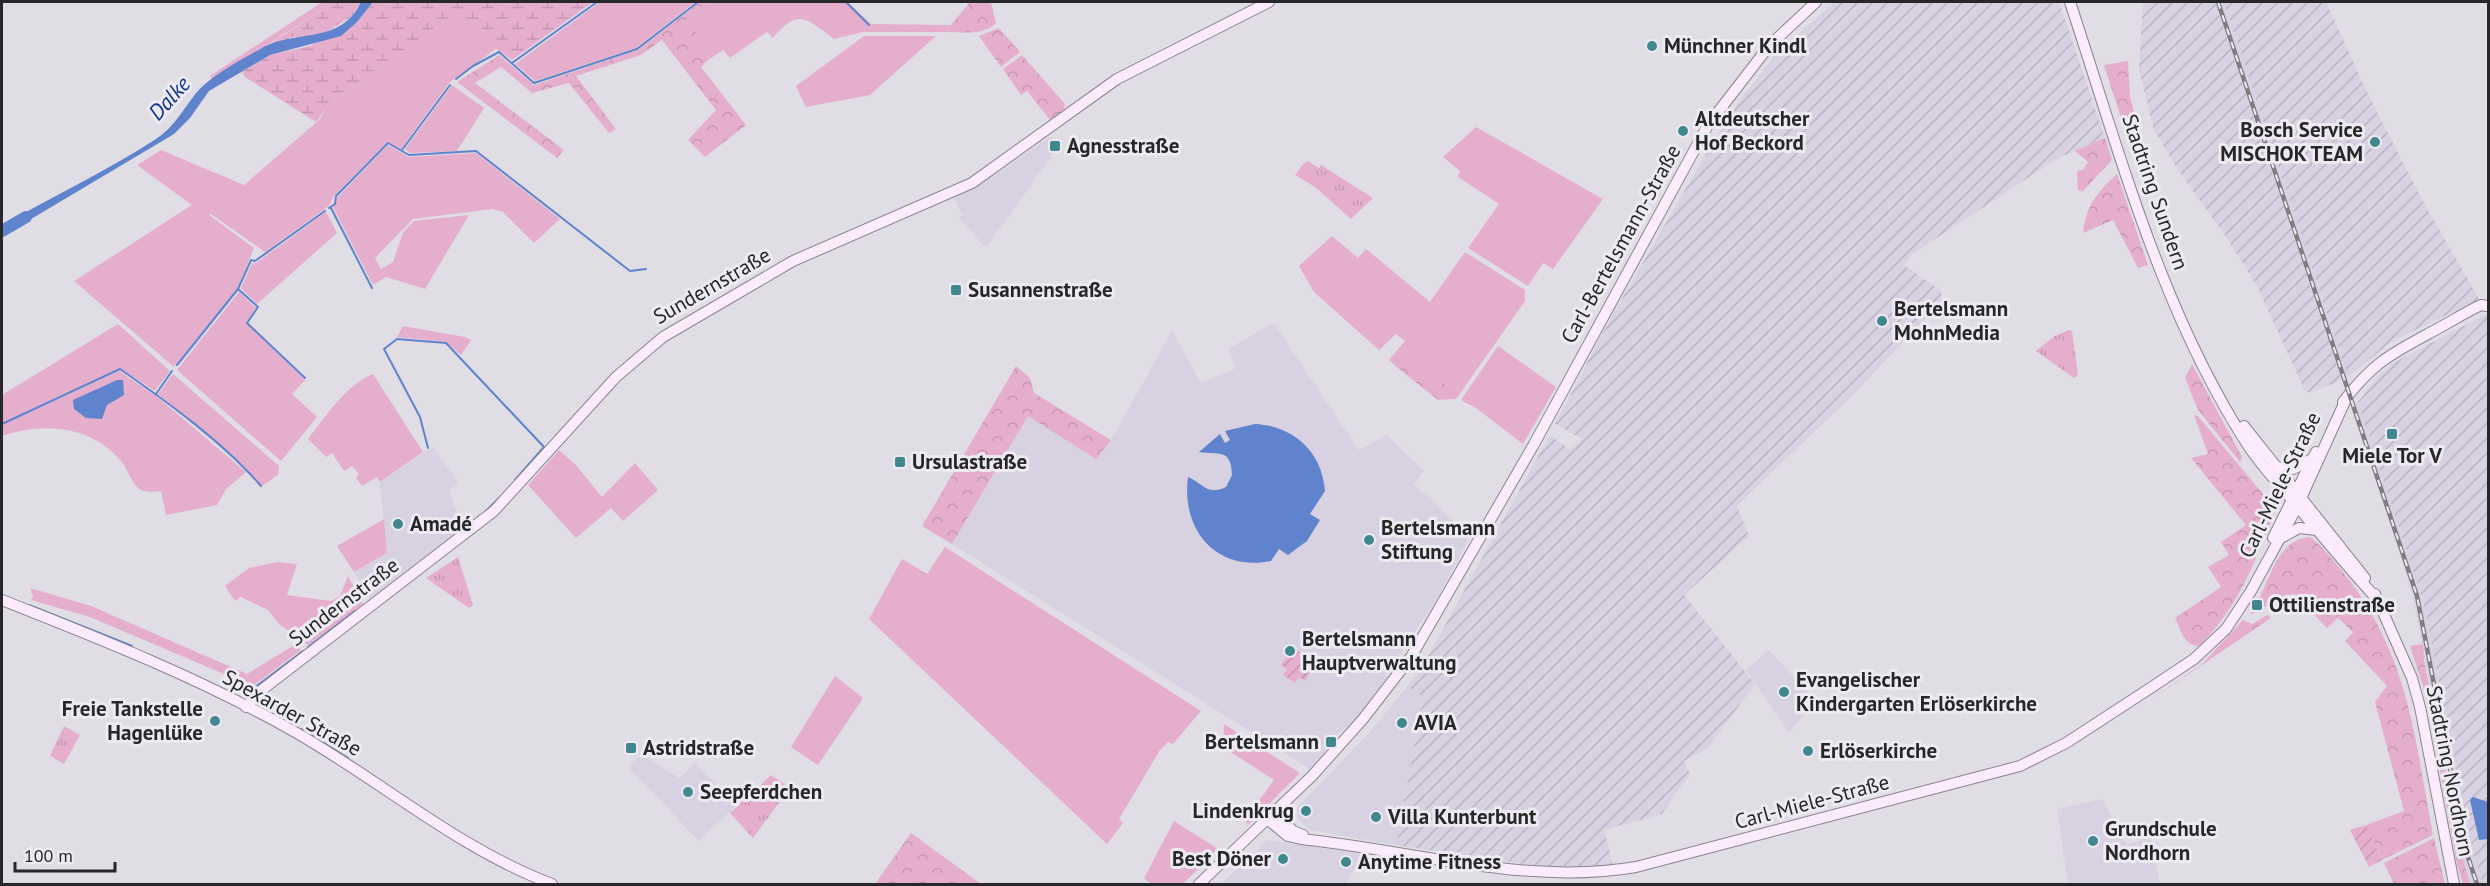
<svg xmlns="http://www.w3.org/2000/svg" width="2490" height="886" font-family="'PT Sans',sans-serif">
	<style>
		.built { fill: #d7d1e1 }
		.industrial { fill: url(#industrial-furrows) }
		.grass { fill: #e6aecd }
		.forest { fill: url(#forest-crowns) }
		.wetland { fill: url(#wetland-marsh) }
		.park { fill: url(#park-tufts) }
		.garden { fill: url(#garden-furrows) }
		.water { fill: #5f83cc }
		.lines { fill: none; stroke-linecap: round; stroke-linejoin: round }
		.stream { stroke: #5f83cc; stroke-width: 2 }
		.river { stroke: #5f83cc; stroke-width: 12 }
		.secondary-casing { stroke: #88858d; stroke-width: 12 }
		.secondary { stroke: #fceafd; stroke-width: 10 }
		.rail-casing { stroke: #7f7d82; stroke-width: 4.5 }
		.rail { stroke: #edeaf2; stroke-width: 2; stroke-dasharray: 7; stroke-linecap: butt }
		.poi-dot { fill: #40888d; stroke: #edeaf2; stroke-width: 2 }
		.labels { text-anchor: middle; stroke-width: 6; stroke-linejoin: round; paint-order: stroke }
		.poi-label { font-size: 21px; font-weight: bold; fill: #272629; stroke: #edeaf2; text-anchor: start }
		.street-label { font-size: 21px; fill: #272629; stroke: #edeaf2 }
		.water-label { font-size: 22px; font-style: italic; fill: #12378d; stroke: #edeaf2 }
	</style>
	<defs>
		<pattern id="industrial-furrows" width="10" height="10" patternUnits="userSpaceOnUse" patternTransform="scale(1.5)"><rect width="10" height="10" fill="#d7d1e1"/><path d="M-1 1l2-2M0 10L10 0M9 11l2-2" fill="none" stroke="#b9b3c1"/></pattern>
		<pattern id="forest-crowns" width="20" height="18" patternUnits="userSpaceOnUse" patternTransform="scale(1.5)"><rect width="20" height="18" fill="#e6aecd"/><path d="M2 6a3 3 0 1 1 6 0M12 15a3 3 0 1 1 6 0" fill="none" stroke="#c596b0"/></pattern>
		<pattern id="wetland-marsh" width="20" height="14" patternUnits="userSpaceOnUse" patternTransform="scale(1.5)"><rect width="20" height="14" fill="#e6aecd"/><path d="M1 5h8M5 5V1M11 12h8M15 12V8" fill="none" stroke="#c596b0"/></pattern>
		<pattern id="park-tufts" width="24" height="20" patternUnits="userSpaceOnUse" patternTransform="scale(1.5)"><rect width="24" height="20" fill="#e6aecd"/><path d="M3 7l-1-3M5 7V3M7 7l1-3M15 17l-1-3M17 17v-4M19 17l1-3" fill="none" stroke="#c596b0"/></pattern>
		<pattern id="garden-furrows" width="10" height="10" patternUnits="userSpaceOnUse" patternTransform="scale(1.5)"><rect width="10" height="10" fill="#e6aecd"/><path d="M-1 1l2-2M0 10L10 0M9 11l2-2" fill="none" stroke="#c596b0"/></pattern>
	</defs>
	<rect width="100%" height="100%" fill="#e0dde5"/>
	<g class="built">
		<polygon points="2215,2 2224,2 2348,377 2342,380"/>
		<polygon points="1049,137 1053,137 1056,144 1051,157 986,248 959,218 962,215 954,198 993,177"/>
		<polygon points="1271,324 1275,325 1359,450 1387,435 1424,471 1414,484 1470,536 1438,597 1387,672 1386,678 1355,720 1332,738 1324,754 1310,769 952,544 1028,415 1096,459 1111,440 1172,331 1201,383 1236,368 1228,349"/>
		<polygon points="2358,402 2383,478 2376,481 2352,410"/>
		<polygon points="433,447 458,481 449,490 462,528 370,599 354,572 387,553 380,482"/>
		<polygon points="2384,481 2423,602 2474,856 2483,884 2470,884 2461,852 2412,592 2377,483"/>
		<polygon points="1769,650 1816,701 1789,732 1746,670"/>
		<polygon points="1407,687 1423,696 1396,845 1310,830 1298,819 1297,808 1370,732"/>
		<polygon points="642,755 679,778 696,763 736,806 699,841 628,767"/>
		<polygon points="2102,799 2127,845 2150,836 2160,884 2068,884 2057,809"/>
		<polygon points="1267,840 1363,854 1345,884 1221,884"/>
	</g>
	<g class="industrial">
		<polygon points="1834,2 2059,2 2105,138 2058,158 1911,255 1904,265 1941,291 1942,301 1854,394 1737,506 1749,536 1684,595 1755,684 1708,748 1684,761 1690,774 1662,814 1604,830 1613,865 1545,867 1396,845 1423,697 1407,687 1428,656 1550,435 1570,450 1583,439 1555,424 1613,314 1710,147 1740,100 1777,53"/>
		<polygon points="2143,2 2215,2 2342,380 2309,393 2304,389 2257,286 2227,238 2180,173 2154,130 2139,70"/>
		<polygon points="2224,2 2326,2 2368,94 2420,196 2479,299 2391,342 2348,377"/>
		<polygon points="2488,313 2488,884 2483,884 2474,856 2423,601 2358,402 2380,374 2395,362"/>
	</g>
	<g class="grass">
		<polygon points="322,2 334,2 212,80 210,76"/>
		<polygon points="600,2 695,2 636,48 535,81 515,64"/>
		<path d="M708,2h140l23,22 80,1 -6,7h-82l-29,7c-28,-20 -35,-32 -61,-1l-6,-6 -37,26 -7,-8 -15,10 -3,-17 -20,-22z"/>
		<polygon points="451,17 497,48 449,83 401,149 387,142 334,196 329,206 265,252 211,214 209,215 254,248 237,289 174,367 74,281 192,205 137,165 161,150 244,185 319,120 327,107"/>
		<polygon points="864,36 936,36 870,95 806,107 796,86"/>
		<polygon points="452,85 484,108 457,151 410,153 405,149"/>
		<polygon points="1476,127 1603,199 1553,269 1543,263 1528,286 1468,248 1499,204 1458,177 1460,171 1443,157"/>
		<polygon points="388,145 409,157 476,153 560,219 534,243 503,212 492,209 413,219 375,258 381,269 393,262 403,232 414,221 469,215 425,289 386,277 373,285 333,207 338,197"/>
		<polygon points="326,212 337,233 257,304 241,288 252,263 256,263"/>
		<polygon points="1332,236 1358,258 1366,249 1430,302 1465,252 1525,290 1525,301 1461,392 1410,366 1399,369 1389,360 1405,341 1396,334 1379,350 1314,292 1299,266"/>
		<polygon points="239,292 256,308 246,323 305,380 292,394 317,417 281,461 177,370"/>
		<polygon points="118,324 170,371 155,391 120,368 2,423 2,395"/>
		<polygon points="403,326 465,337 471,340 461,355 446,342 397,337"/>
		<polygon points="1498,346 1556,387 1523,444 1476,408 1461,400"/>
		<path d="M119,371l37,25 90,76 -20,17 -9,16 -51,10 -5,-24c-7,1 -17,2 -23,-3 -7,-7 -11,-19 -17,-27 -30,-36 -78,-39 -119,-25v-11z"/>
		<polygon points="173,374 279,466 278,475 262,486 245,467 158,394"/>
		<path d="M373,374l50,78 -43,30 -3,-5 -15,9 -6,-8 3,-4 -7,-8 -8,5 -12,-18 -6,4 -18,-18c18,-23 38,-54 65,-65z"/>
		<polygon points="559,450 575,464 602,497 635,463 658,490 623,521 611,508 576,538 528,485"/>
		<polygon points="384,519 387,553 354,572 337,546"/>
		<polygon points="945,547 1201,711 1173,744 1168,742 1160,750 1119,819 1123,823 1107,844 869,619 902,559 927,574"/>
		<polygon points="277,562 297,564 287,595 331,601 340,596 348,576 363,604 308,645 279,624 268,610 241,597 235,601 225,586 249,568"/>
		<polygon points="30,588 91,606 247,674 296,644 301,650 254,685 238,680 90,617 31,600 33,596"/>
		<polygon points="835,676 863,698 818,765 791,747"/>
		<polygon points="1224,724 1300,773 1248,825 1245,820 1274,780 1223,747"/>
		<polygon points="1174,821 1218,849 1183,884 1151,884 1144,878"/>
	</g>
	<g class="forest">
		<polygon points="700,2 708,2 685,21 706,43 708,60 701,67 746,125 705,157 688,140 716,110 662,40 641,55 576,76 616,129 609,133 569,83 532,93 501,67 475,83 564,150 557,158 457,82 499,55 534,85 638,50"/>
		<path d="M970,2h21l5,21c-12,13 -34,9 -51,9z"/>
		<polygon points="999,28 1020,52 1001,67 979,36"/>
		<polygon points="1022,55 1065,104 1063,111 1050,120 1027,91 1021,95 1003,69"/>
		<polygon points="2128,61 2130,97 2140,132 2129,143 2104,65"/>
		<polygon points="2105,138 2112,160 2083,191 2078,190 2077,171 2083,170 2088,162 2075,151"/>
		<path d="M2117,174l31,91 -10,3 -25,-48 -30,13c3,-27 14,-41 34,-59z"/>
		<polygon points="2192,364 2242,457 2240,462 2198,410 2185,378"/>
		<polygon points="1016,366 1030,378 1034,393 1111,440 1096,459 1028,416 952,544 922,526"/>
		<polygon points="1410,366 1461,392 1456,399 1438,400 1399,369"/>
		<path d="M2194,415l4,1 75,90 1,9c-21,50 -35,92 -75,131 -17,-1 -18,-18 -24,-28l46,-31 -13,-20 21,-12 -8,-13 25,-17 -55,-67 17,-4z"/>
		<path d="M2310,537c16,12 28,29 40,44 60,81 65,159 83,254l-51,25 -16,-35 38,-14 -29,-109 12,-16 -42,-45 8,-9 -15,-14 -11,10 -33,-34 -7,1 -37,20c18,-25 24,-76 60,-78z"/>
		<polygon points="2267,615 2271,618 2146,703 2202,664 2243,620 2252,624"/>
		<polygon points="2423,644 2424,660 2461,852 2470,884 2463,884 2457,864 2427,699 2410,646"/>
		<polygon points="911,833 981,884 875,884"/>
		<polygon points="2434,838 2445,884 2394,884 2384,863"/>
	</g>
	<g class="wetland">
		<polygon points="334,2 361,2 351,17 323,34 309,37 293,37 265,47"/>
		<polygon points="373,2 593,2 512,60 451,17 327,107 316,122 245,77 242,72 270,55 310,46 357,22"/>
	</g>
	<g class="park">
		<polygon points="1308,161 1319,168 1321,165 1373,198 1351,219 1315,187 1295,175 1304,163"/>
		<polygon points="2069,330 2072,331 2078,375 2074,378 2036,351 2053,337"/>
		<polygon points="458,557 473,605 469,608 426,578"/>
		<polygon points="64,726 80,735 64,764 50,756"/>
		<polygon points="771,775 786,785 787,792 753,838 730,813"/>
	</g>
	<g class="garden">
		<polygon points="1298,651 1310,659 1306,665 1312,669 1305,681 1299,677 1295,683 1283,675 1287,669 1281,665 1288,654 1294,658"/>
		<polygon points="2366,825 2382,860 2369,867 2350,830"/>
	</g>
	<g class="water">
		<path d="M361,2h12l-16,20 -16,14 -71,19 -61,36 -19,27 -16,16 -158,94 -4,-8c47,-27 98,-51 144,-81 24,-16 30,-38 48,-54 16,-14 40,-27 58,-37 34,-19 79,-3 99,-46z"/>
		<polygon points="117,380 123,380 124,395 107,405 102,419 86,418 74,409 73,400"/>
		<path d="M1255,424c38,2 67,27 70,67l-15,23 10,6 -13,21 -19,14 -9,-6 -8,12c-55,11 -90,-31 -83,-84 16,7 19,19 38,10l6,-12c-1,-29 -15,-19 -33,-23l21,-18 5,9 5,-3 -5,-9z"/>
		<polygon points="2473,797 2488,802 2488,839 2479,840 2470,800"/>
	</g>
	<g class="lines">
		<g class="stream">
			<polyline points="846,2 869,25"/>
			<polyline points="512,63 597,2"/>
			<polyline points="456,79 473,66 499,52 534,83 637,49 698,2"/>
			<polyline points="402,150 450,85"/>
			<polyline points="329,208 335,204 336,196 388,143 409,155 476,151 630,271 646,269"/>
			<polyline points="331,208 372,288"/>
			<polyline points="238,289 258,307 247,323 305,378"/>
			<polyline points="177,365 238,289 251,260 255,261 325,211"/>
			<polyline points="156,394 172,371"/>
			<path d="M2,424l118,-55c46,32 104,74 141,117"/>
			<polyline points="428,448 420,417 384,349 397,339 446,343 544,447 515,480"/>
			<polyline points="484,513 499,498"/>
			<polyline points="29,605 132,646"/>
			<polyline points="308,647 355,611"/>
			<polyline points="254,688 303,651"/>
			<polyline points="278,717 295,725"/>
			<polyline points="302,729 348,758"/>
		</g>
		<polyline class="river" points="2,231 26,217"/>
		<g class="secondary-casing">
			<g id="secondary">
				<path d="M2070,2c50,151 91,310 179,445 15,22 32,40 49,60 26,31 52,63 80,93"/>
				<path d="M2343,402c31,-41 50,-49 94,-73 15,-8 29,-17 44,-24l6,1"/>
				<polyline points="2244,426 2365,578"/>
				<polyline points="2275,467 2293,469 2310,460"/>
				<polyline points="2273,538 2316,452"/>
				<polyline points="2281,538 2299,528 2317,530"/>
				<polyline points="2375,594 2412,678 2420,707 2454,884"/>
				<path d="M2,600c99,39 200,79 293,132 86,49 164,117 257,152"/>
				<polyline points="246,707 263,689 494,511 616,377 663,337 793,261 972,183 1117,79 1269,2"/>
				<polyline points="1274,812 1293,831 1303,835"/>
				<path d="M1267,819l21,17 13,3c110,11 225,47 335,28l384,-101 46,-23 86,-56 42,-28 32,-30 25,-38 46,-84 50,-110"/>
				<polyline points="1199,884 1312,776 1363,719 1411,657 1533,446 1708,125 1769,46 1816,2"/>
			</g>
		</g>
		<use href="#secondary" class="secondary"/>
		<g class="rail-casing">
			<polyline id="rail" points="2218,2 2417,596 2466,851 2477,884"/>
		</g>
		<use href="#rail" class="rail"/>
	</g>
	<g class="poi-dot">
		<circle cx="1652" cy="46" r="6"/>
		<circle cx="1683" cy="131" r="6"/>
		<circle cx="2375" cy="142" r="6"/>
		<rect x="1049" y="140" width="12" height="12" rx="3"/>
		<rect x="950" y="284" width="12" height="12" rx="3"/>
		<circle cx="1882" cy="321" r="6"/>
		<rect x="2386" y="428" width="12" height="12" rx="3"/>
		<rect x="894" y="456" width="12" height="12" rx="3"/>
		<circle cx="398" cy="524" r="6"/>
		<circle cx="1369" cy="540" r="6"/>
		<rect x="2251" y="599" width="12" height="12" rx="3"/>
		<circle cx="1290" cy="651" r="6"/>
		<circle cx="1784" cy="692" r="6"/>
		<circle cx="215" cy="721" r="6"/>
		<circle cx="1402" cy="723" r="6"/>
		<rect x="1325" y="736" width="12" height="12" rx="3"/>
		<rect x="625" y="742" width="12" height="12" rx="3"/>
		<circle cx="1808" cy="751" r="6"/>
		<circle cx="688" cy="792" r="6"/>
		<circle cx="1306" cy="811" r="6"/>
		<circle cx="1376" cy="817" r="6"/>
		<circle cx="2093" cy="841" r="6"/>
		<circle cx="1283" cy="859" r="6"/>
		<circle cx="1346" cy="862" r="6"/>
	</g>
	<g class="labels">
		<g class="poi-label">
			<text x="1664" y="53">Münchner Kindl</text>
			<text x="1695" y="126">Altdeutscher<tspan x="1695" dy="24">Hof Beckord</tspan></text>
			<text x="2363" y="137" text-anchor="end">Bosch Service<tspan x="2363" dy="24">MISCHOK TEAM</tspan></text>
			<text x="1067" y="153">Agnesstraße</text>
			<text x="968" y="297">Susannenstraße</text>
			<text x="1894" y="316">Bertelsmann<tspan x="1894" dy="24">MohnMedia</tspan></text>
			<text x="2392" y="463" text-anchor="middle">Miele Tor V</text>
			<text x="912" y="469">Ursulastraße</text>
			<text x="410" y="531">Amadé</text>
			<text x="1381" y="535">Bertelsmann<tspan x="1381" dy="24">Stiftung</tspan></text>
			<text x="2269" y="612">Ottilienstraße</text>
			<text x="1302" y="646">Bertelsmann<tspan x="1302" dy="24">Hauptverwaltung</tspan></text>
			<text x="1796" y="687">Evangelischer<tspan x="1796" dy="24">Kindergarten Erlöserkirche</tspan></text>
			<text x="203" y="716" text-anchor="end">Freie Tankstelle<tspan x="203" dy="24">Hagenlüke</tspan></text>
			<text x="1414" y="730">AVIA</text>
			<text x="1319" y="749" text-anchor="end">Bertelsmann</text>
			<text x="643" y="755">Astridstraße</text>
			<text x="1820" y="758">Erlöserkirche</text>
			<text x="700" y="799">Seepferdchen</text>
			<text x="1294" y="818" text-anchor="end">Lindenkrug</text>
			<text x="1388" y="824">Villa Kunterbunt</text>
			<text x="2105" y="836">Grundschule<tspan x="2105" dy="24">Nordhorn</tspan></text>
			<text x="1271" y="866" text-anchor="end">Best Döner</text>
			<text x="1358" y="869">Anytime Fitness</text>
		</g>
		<g class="street-label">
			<text transform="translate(2155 192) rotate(71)" y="7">Stadtring Sundern</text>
			<text transform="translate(1621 244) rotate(-61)" y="7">Carl-Bertelsmann-Straße</text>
			<text transform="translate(712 286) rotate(-30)" y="7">Sundernstraße</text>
			<text transform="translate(2280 485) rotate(-64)" y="7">Carl-Miele-Straße</text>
			<text transform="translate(344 602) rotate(-37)" y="7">Sundernstraße</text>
			<text transform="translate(292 713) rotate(29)" y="7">Spexarder Straße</text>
			<text transform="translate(2450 771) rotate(79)" y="7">Stadtring Nordhorn</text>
			<text transform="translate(1812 802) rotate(-15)" y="7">Carl-Miele-Straße</text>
		</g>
		<g class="water-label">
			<text transform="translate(169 98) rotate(-48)" y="8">Dalke</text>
		</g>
	</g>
	<rect width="2490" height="886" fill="none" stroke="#272629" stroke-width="6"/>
	<path d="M15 862v9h100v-9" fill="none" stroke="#272629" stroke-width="3"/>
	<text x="24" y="862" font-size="18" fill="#272629" stroke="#edeaf2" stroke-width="4.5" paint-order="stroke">100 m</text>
</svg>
